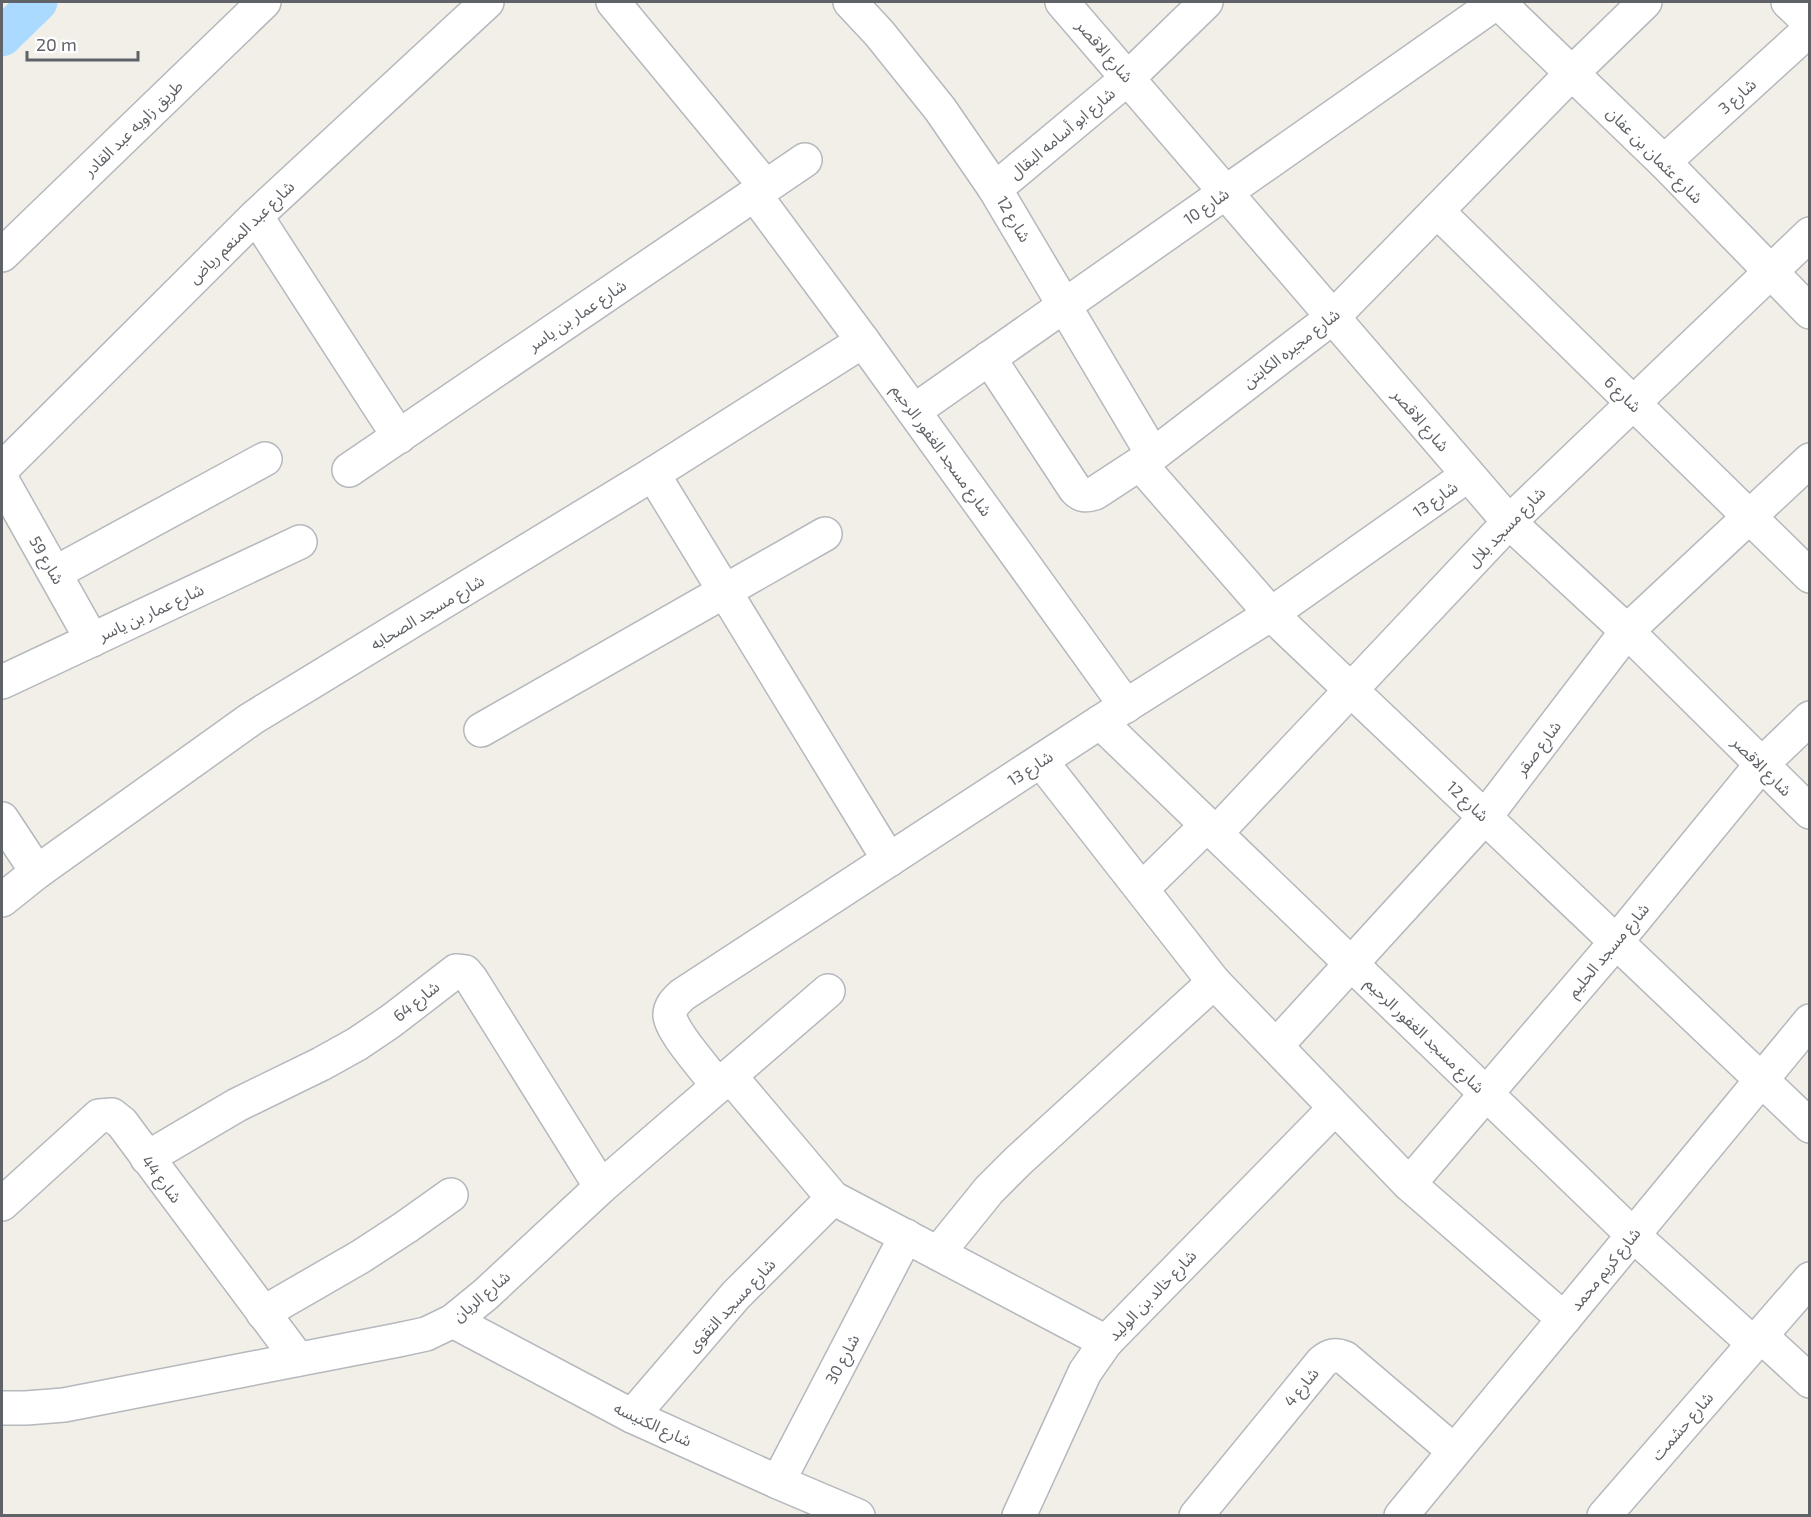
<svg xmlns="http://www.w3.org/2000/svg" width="1811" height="1517" font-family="'Exo 2','Noto Sans Arabic',sans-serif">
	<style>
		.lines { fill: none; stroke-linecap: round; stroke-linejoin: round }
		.canal { stroke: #aadaff; stroke-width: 39 }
		.minor-casing { stroke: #b5b8bc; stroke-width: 36 }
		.minor { stroke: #fff; stroke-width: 33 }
		.labels { text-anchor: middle; stroke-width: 4.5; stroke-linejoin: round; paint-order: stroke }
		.street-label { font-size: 16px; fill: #5f6368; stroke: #fff }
	</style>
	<rect width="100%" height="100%" fill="#f1efe8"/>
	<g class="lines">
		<polyline class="canal" points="2,37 38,2"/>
		<g class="minor-casing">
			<g id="minor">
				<polyline points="613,2 766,187"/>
				<polyline points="850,2 879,33 940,109 995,189 1153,455"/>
				<polyline points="1062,2 1509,522 1627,631 1810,812"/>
				<polyline points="1498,2 1664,162 1810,312"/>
				<polyline points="1788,2 1810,23"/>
				<polyline points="1664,162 1810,29"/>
				<polyline points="995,189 1128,78 1206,2"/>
				<polyline points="755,195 863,341 1126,706"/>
				<polyline points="1437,211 1810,576"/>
				<polyline points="256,216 399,437"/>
				<polyline points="2,255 264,2"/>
				<path d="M989,358l86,131c6,7 11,7 20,4l58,-38 180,-138 239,-244 73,-71"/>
				<polyline points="914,411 1497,2"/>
				<polyline points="1140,464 1271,614 1810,1126"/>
				<polyline points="2,469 256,216 487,2"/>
				<polyline points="349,470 805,160"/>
				<polyline points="653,474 889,860"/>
				<polyline points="2,480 92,640"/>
				<polyline points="55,573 265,459"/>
				<polyline points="2,682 300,542"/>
				<polyline points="1100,722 1633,1235 1754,1344"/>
				<polyline points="481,730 825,534"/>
				<polyline points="1041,761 1214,982 1409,1184 1564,1319"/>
				<polyline points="2,819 37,872"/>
				<polyline points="1216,833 1509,522 1810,234"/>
				<polyline points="1142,889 1207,825"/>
				<polyline points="2,900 37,872 251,719 653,474 863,341"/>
				<polyline points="1276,1046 1485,817 1627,631 1810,460"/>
				<polyline points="730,1076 833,1198 1106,1342"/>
				<path d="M718,1086c-10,-14 -49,-57 -48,-71 0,-9 6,-14 12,-20l418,-273 171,-108 197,-139"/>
				<polyline points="147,1158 237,1105 321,1064 357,1044 391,1021 456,971 465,972 471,979 601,1187"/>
				<polyline points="1409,1184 1616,942 1761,765 1810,718"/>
				<polyline points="2,1204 99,1116 112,1115 122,1123 298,1359"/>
				<polyline points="938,1253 989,1190 1018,1161 1214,982"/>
				<polyline points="263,1313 360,1257 406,1227 451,1195"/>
				<polyline points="453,1321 632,1416 778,1482 858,1516"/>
				<polyline points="1761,1336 1810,1381"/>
				<polyline points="2,1408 26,1408 64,1405 398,1340 426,1334 453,1321 486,1294 601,1187 828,991"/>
				<polyline points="632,1416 736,1295 833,1198"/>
				<polyline points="778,1482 906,1236"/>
				<polyline points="1019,1516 1085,1372 1106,1342 1335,1108"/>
				<path d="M1196,1516l126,-154c8,-7 13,-8 23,-4l109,93"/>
				<polyline points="1401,1516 1810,1021"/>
				<polyline points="1604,1516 1810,1279"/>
			</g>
		</g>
		<use href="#minor" class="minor"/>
	</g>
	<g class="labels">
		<g class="street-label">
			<text transform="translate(1105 51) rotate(49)" y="6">شارع الاقصر</text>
			<text transform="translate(1737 96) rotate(-42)" y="6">شارع 3</text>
			<text transform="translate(133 128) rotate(-44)" y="6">طريق زاويه عبد القادر</text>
			<text transform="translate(1062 133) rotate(-40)" y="6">شارع ابو أسامه البقال</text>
			<text transform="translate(1655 155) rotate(45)" y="6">شارع عثمان بن عفان</text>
			<text transform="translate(1206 206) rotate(-35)" y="6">شارع 10</text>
			<text transform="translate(1014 219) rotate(59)" y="6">شارع 12</text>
			<text transform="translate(241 232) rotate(-44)" y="6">شارع عبد المنعم رياض</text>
			<text transform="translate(577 315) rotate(-34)" y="6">شارع عمار بن ياسر</text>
			<text transform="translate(1291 348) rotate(-38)" y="6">شارع مجيره الكابتن</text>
			<text transform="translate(1623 394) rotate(44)" y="6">شارع 6</text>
			<text transform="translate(1421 420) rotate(49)" y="6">شارع الاقصر</text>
			<text transform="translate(942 450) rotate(54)" y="6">شارع مسجد الغفور الرحيم</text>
			<text transform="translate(1435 499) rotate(-35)" y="6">شارع 13</text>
			<text transform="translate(1506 527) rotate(-46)" y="6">شارع مسجد بلال</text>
			<text transform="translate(47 560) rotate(60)" y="6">شارع 59</text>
			<text transform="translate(151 612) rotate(-25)" y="6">شارع عمار بن ياسر</text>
			<text transform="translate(427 612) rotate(-31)" y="6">شارع مسجد الصحابه</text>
			<text transform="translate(1538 748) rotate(-53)" y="6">شارع صقر</text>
			<text transform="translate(1762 766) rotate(45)" y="6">شارع الاقصر</text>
			<text transform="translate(1030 768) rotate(-33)" y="6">شارع 13</text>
			<text transform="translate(1468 801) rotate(43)" y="6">شارع 12</text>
			<text transform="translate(1608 950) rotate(-50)" y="6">شارع مسجد الحليم</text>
			<text transform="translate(416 1001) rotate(-39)" y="6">شارع 64</text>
			<text transform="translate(1425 1035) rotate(44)" y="6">شارع مسجد الغفور الرحيم</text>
			<text transform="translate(162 1179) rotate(53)" y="6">شارع 44</text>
			<text transform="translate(1605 1269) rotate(-51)" y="6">شارع كريم محمد</text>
			<text transform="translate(1152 1295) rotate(-46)" y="6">شارع خالد بن الوليد</text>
			<text transform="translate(481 1296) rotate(-40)" y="6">شارع الريان</text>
			<text transform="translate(731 1305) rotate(-47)" y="6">شارع مسجد التقوى</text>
			<text transform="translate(842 1359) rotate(-62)" y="6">شارع 30</text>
			<text transform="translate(1301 1387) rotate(-51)" y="6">شارع 4</text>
			<text transform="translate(653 1424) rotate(25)" y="6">شارع الكنيسه</text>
			<text transform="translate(1682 1426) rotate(-49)" y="6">شارع حشمت</text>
		</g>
	</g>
	<rect width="1811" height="1517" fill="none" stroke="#5f6368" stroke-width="6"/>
	<path d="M27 51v9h111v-9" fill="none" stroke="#5f6368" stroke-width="3"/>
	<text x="36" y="51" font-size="18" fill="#5f6368" stroke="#ffffff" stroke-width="4.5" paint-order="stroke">20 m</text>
</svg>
